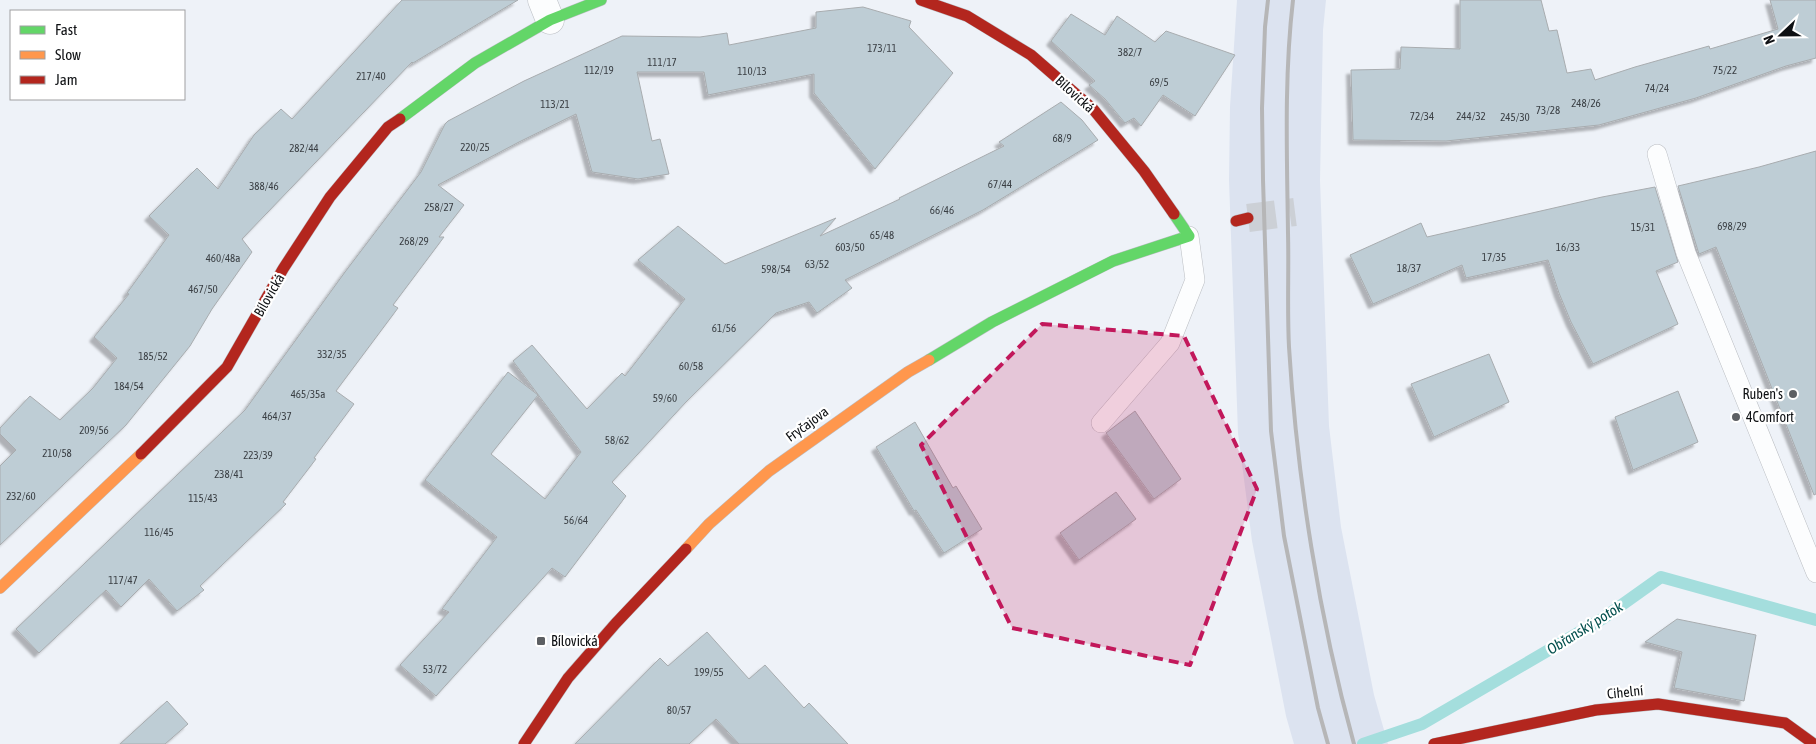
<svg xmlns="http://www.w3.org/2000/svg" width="1816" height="744" font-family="'Asap Condensed',sans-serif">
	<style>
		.built { fill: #dce3f0 }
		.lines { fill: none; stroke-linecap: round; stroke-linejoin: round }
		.stream { stroke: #a4dedd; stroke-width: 12 }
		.building { fill: #becdd5; stroke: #a8acaf; filter: url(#shadow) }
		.secondary-tunnel { stroke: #ccd0d6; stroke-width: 28; stroke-dasharray: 28 14; stroke-linecap: butt }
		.lane-casing { stroke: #bbbec3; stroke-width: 20 }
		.street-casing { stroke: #bbbec3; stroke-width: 29 }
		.fast-casing { stroke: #bbbec3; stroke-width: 12 }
		.slow-casing { stroke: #bbbec3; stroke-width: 12 }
		.jam-casing { stroke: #bbbec3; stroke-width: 12 }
		.lane { stroke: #fcfdfe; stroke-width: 19 }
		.street { stroke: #fcfdfe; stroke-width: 28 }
		.fast { stroke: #63d668; stroke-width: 11 }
		.slow { stroke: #ff974d; stroke-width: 11 }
		.jam { stroke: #b3261e; stroke-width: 11 }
		.rail { stroke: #b6b6b7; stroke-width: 4 }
		.marked { fill: #c2185b; fill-opacity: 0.2; stroke: #c2185b; stroke-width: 4; stroke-dasharray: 10 6; stroke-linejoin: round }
		.poi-dot { fill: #5c5f63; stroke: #fff; stroke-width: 2 }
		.labels { text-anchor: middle; stroke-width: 4.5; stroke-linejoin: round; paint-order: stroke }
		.number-label { font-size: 11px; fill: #3a3f44 }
		.street-label { font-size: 14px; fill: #0e1013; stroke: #fff }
		.poi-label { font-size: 14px; fill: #0e1013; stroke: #fff; text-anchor: start }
		.water-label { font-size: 15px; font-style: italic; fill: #024f4d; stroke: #fff }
	</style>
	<defs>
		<filter id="shadow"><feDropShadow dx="-4.5" dy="4.5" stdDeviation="1" flood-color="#0004"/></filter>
	</defs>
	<rect width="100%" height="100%" fill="#eef2f8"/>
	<polygon class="built" points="1237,0 1326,0 1323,30 1320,180 1329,426 1341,527 1374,695 1388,744 1294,744 1286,716 1252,541 1238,433 1229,180 1230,107"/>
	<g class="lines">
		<polyline class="stream" points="1363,744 1422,724 1602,619 1661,577 1816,620"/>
	</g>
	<g class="building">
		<polygon points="402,0 518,0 413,63 412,62 242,239 252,252 212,309 190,346 126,425 0,545 0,466 16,450 0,434 0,428 30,396 60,420 93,388 117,358 94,337 129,294 127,293 169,235 149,216 197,168 218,189 254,135 281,109 292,119"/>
		<polygon points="1460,0 1541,0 1549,31 1557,30 1567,73 1591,69 1595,80 1635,67 1709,46 1710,49 1778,29 1770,0 1816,0 1816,58 1786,66 1696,98 1599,125 1446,141 1353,140 1351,70 1400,69 1401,47 1460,49"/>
		<polygon points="863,7 911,21 909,27 953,73 875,169 814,93 814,74 708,95 704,72 637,72 652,141 660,139 669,174 638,179 592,172 576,114 519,142 438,185 464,205 439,237 444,237 393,305 398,308 336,391 354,404 314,458 316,459 283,502 286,504 200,586 204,590 177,611 149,579 121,607 106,590 39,653 16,629 245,410 345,272 421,172 445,124 448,121 524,81 622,36 700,37 727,33 729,45 816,28 816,12"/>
		<polygon points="1071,14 1105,35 1117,16 1155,42 1166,31 1235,55 1195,116 1163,95 1141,126 1134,118 1125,123 1105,99 1089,85 1095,81 1051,41"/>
		<polygon points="1061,102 1082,120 1098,140 983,210 845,280 852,288 817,313 809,302 776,313 686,402 612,482 626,496 565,577 552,568 436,696 400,665 449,612 442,609 497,537 425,480 508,372 538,395 491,454 545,499 581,452 513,361 532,345 587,409 622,373 625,376 685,299 638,260 678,226 725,264 836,218 820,236 900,199 899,198 1004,146 999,142"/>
		<polygon points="1816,151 1816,494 1814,495 1716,247 1699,254 1678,186 1759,167"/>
		<polygon points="1655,187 1678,262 1656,271 1678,324 1593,364 1571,322 1559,293 1548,260 1466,278 1462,265 1373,304 1350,255 1421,223 1427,237 1602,197"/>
		<polygon points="1489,354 1509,402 1434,437 1411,384"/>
		<polygon points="1678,391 1698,442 1633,470 1615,417"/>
		<polygon points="1135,411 1181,479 1154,499 1106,433"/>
		<polygon points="915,422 953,488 956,486 982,529 944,553 916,510 914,511 876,447"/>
		<polygon points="1116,492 1136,519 1079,560 1060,533"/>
		<polygon points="1677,619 1756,635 1744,701 1674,688 1682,652 1645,642"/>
		<polygon points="707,632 749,679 765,665 804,708 809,703 848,744 739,744 716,719 689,744 575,744 660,658 668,666"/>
		<polygon points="167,701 188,724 165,744 120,744"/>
	</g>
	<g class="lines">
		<polyline class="secondary-tunnel" points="1248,218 1295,212"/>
		<g class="lane-casing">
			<g id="lane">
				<polyline points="1657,154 1686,253 1816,573"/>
				<polyline points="1101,423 1170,343 1195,280 1189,236"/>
			</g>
		</g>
		<g class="street-casing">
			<polyline id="street" points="542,0 550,20"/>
		</g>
		<g class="fast-casing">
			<g id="fast">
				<polyline points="400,119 475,63 550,20 601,0"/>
				<polyline points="929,360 992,322 1113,261 1189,236 1174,214"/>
			</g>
		</g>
		<g class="slow-casing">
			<g id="slow">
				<polyline points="686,549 709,524 769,471 908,372 929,360"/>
				<polyline points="0,588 141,454"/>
			</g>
		</g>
		<g class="jam-casing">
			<g id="jam">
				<polyline points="921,0 967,16 1031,55 1093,109 1144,171 1174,214"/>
				<polyline points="1236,221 1248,218"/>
				<polyline points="141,454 227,367 283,269 330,197 388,127 400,119"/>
				<polyline points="524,744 568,678 616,623 686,549"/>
				<polyline points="1434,744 1596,710 1658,704 1785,723 1814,744"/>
			</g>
		</g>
		<use href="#lane" class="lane"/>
		<use href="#street" class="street"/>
		<use href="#fast" class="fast"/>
		<use href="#slow" class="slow"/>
		<use href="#jam" class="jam"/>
		<g class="rail">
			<polyline points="1268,0 1265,27 1262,108 1263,180 1271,431 1284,536 1318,708 1328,744"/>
			<path d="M1293,0c-9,77 -6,156 -5,233 1,38 -1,76 1,114 8,131 30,271 65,397"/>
		</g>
	</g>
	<path class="marked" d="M1042,324l142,12 73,153 -67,176 -178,-37 -91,-183z"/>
	<g class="poi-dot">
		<circle cx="1793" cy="394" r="5"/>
		<circle cx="1736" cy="417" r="5"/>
		<rect x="536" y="636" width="10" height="10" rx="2.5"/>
	</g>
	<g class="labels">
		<g class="number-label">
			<text x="882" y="52">173/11</text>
			<text x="1130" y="56">382/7</text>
			<text x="662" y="66">111/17</text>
			<text x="599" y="74">112/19</text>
			<text x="1725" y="74">75/22</text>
			<text x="752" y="75">110/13</text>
			<text x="371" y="80">217/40</text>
			<text x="1159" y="86">69/5</text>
			<text x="1657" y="92">74/24</text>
			<text x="1586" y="107">248/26</text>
			<text x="555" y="108">113/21</text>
			<text x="1548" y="114">73/28</text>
			<text x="1422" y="120">72/34</text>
			<text x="1471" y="120">244/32</text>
			<text x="1515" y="121">245/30</text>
			<text x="1062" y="142">68/9</text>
			<text x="475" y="151">220/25</text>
			<text x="304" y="152">282/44</text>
			<text x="1000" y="188">67/44</text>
			<text x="264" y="190">388/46</text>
			<text x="439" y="211">258/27</text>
			<text x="942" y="214">66/46</text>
			<text x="1732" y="230">698/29</text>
			<text x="1643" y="231">15/31</text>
			<text x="882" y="239">65/48</text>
			<text x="414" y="245">268/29</text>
			<text x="850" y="251">603/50</text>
			<text x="1568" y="251">16/33</text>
			<text x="1494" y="261">17/35</text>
			<text x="223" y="262">460/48a</text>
			<text x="817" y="268">63/52</text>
			<text x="1409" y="272">18/37</text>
			<text x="776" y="273">598/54</text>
			<text x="203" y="293">467/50</text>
			<text x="724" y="332">61/56</text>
			<text x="332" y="358">332/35</text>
			<text x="153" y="360">185/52</text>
			<text x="691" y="370">60/58</text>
			<text x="129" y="390">184/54</text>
			<text x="308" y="398">465/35a</text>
			<text x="665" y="402">59/60</text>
			<text x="277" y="420">464/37</text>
			<text x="94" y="434">209/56</text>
			<text x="617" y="444">58/62</text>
			<text x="57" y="457">210/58</text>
			<text x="258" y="459">223/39</text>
			<text x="229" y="478">238/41</text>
			<text x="21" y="500">232/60</text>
			<text x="203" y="502">115/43</text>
			<text x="576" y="524">56/64</text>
			<text x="159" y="536">116/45</text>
			<text x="123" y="584">117/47</text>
			<text x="435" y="673">53/72</text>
			<text x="709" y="676">199/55</text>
			<text x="679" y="714">80/57</text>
		</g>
		<g class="street-label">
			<text transform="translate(1075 94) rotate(42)" y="5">Bílovická</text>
			<text transform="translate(269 295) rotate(-60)" y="5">Bílovická</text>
			<text transform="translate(807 424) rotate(-36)" y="5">Fryčajova</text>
			<text transform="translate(1625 692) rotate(-6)" y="5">Cihelní</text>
		</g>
		<g class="poi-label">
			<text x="1783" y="399" text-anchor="end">Ruben's</text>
			<text x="1746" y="422">4Comfort</text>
			<text x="551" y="646">Bílovická</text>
		</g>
		<g class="water-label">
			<text transform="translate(1585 628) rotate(-32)" y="5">Obřanský potok</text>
		</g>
	</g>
	<rect x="10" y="10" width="175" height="90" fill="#ffffff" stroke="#9f9fa1"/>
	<rect x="20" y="26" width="25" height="8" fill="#63d668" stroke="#9f9fa1"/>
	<text x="55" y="35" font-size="15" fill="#0e1013">Fast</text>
	<rect x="20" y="51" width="25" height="8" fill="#ff974d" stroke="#9f9fa1"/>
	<text x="55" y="60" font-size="15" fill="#0e1013">Slow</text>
	<rect x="20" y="76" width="25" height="8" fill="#b3261e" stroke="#9f9fa1"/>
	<text x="55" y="85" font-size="15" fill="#0e1013">Jam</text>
	<g transform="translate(1781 35) rotate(248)" stroke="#ffffff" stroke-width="4" paint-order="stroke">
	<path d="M0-4L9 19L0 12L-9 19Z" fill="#0e1013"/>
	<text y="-8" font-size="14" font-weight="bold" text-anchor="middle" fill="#0e1013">N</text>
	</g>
</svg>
